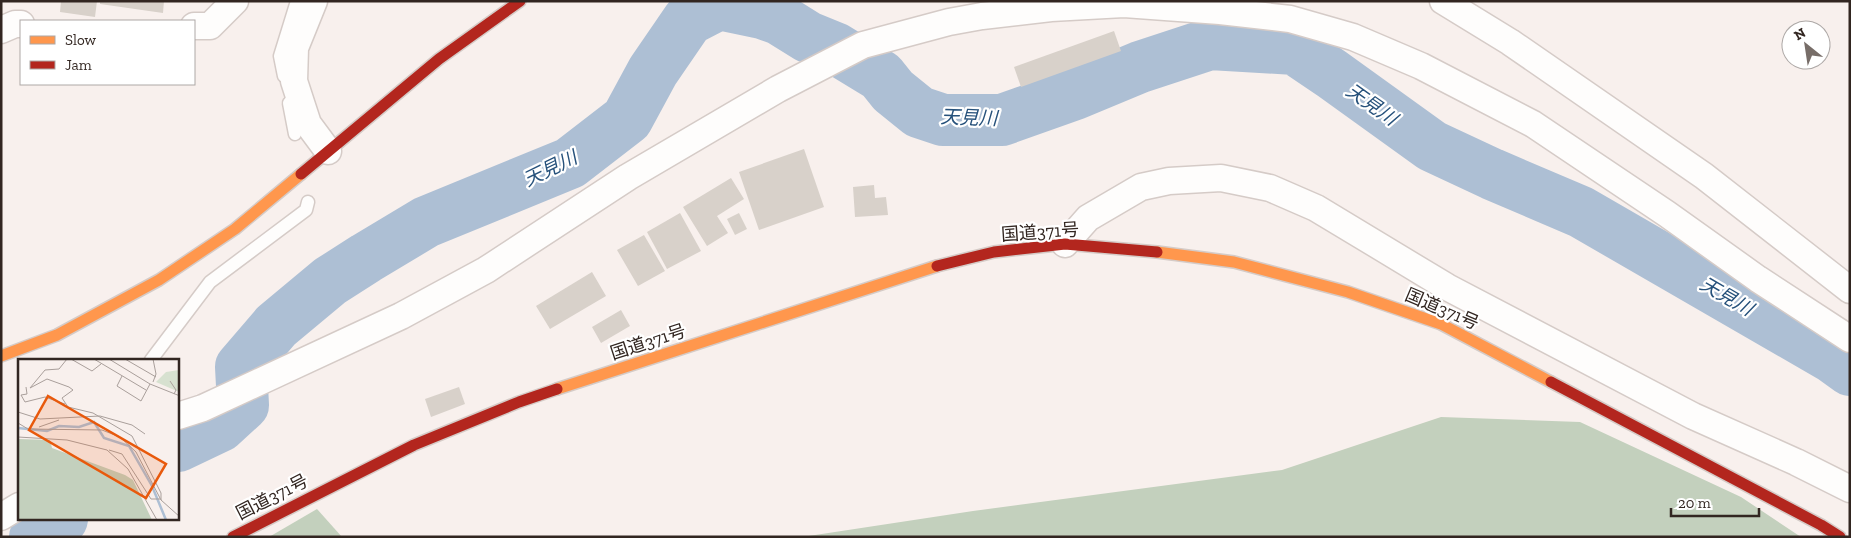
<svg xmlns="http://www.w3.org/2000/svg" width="1851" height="538" font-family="'Zilla Slab','Noto Sans JP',serif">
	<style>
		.forest { fill: #c3d0bd }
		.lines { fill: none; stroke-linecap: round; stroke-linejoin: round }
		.river { stroke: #adbfd4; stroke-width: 52 }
		.building { fill: #d8d1ca }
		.lane-casing { stroke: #d5cbc7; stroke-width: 15 }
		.street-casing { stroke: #d5cbc7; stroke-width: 29 }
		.slow-casing { stroke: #d5cbc7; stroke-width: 14 }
		.jam-casing { stroke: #d5cbc7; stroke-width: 14 }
		.lane { stroke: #fefdfc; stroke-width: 12 }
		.street { stroke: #fefdfc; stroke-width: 26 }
		.slow { stroke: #ff974d; stroke-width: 11 }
		.jam { stroke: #b3261e; stroke-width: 11 }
		.labels { text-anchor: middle; stroke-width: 4.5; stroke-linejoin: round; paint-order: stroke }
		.street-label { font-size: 18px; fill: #322621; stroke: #fff }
		.water-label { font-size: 19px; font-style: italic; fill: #26517b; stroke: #fff }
		.inset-river { fill: none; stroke: #adbfd4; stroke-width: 2.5 }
		.inset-road { fill: none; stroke: #a99f9b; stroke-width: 1 }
		.view { fill: #e8590c; fill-opacity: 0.15; stroke: #e8590c; stroke-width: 2.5 }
		.inset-edge { fill: none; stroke: #322621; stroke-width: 2.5 }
	</style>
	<rect width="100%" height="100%" fill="#f8f0ed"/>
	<g class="forest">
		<polygon points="1441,417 1580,422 1741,497 1801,537 802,537 973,511 1282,470"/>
		<polygon points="317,509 342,537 269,537"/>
	</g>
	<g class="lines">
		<g class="river">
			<polyline points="178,446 220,426 243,405 241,367 276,326 330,281 366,258 426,222 570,163 627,119 653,71 688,20 719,4 762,13 779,19 808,37 835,48 881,76 893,91 919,112 943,120 1002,120 1075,94 1140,67 1210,44 1295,49 1332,74 1432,146 1492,174 1581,212 1832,357 1850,370"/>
			<polyline points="35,537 43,534 62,519"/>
		</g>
	</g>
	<g class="building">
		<polygon points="61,1 97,1 95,17 60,12"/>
		<polygon points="100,1 164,1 163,13 100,4"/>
		<polygon points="1114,31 1121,51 1021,87 1014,67"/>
		<polygon points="804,149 824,207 759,230 739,172"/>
		<polygon points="731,178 744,199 717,216 728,233 707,246 683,207"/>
		<polygon points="874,185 875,198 886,197 888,215 855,217 853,187"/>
		<polygon points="680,213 701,251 667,269 647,232"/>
		<polygon points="739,213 747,229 735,235 727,219"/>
		<polygon points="644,235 665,271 638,286 617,250"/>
		<polygon points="592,272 606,296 550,329 536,306"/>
		<polygon points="621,310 630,326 601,343 592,327"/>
		<polygon points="459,387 465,404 431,417 425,399"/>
	</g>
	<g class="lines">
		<g class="lane-casing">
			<g id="lane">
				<polyline points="284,76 280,56 297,1"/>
				<polyline points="289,103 295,134"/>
				<polyline points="151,360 210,282 306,210 308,202"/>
			</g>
		</g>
		<g class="street-casing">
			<g id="street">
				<polyline points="314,1 295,48 294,81 308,124 328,151"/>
				<polyline points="1443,1 1510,42 1704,176 1850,290"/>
				<polyline points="194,26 210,26 235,1"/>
				<polyline points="1,30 15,24 21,24"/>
				<polyline points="1065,244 1088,218 1141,187 1169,181 1221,178 1270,188 1316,208 1447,287 1693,416 1796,462 1850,489"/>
				<polyline points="178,416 203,408 401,316 486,270 628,177 778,89 863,45 949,22 982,16 1051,8 1124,4 1220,11 1290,19 1353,37 1421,66 1533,124 1667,214 1758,279 1850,339"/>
				<polyline points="1,517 19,506"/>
			</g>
		</g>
		<g class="slow-casing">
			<g id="slow">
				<polyline points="1157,252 1234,262 1348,292 1441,324 1551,382"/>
				<polyline points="1,356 57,335 159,280 235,229 301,174"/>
				<polyline points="557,389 937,266"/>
			</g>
		</g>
		<g class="jam-casing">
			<g id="jam">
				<polyline points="301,174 439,59 520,1"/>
				<polyline points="937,266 994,252 1065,244 1157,252"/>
				<polyline points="1551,382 1821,525 1840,537"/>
				<polyline points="233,537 414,445 519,402 557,389"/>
			</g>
		</g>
		<use href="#lane" class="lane"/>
		<use href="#street" class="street"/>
		<use href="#slow" class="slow"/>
		<use href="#jam" class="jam"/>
	</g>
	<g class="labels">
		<g class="street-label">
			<text transform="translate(1040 232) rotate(-4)" y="6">国道371号</text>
			<text transform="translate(1442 309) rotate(23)" y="6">国道371号</text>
			<text transform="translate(648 342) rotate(-18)" y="6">国道371号</text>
			<text transform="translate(272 497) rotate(-27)" y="6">国道371号</text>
		</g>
		<g class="water-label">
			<text transform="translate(1372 104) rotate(35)" y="7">天見川</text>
			<text transform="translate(969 117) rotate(2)" y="7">天見川</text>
			<text transform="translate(550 168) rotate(-26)" y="7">天見川</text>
			<text transform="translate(1727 296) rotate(30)" y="7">天見川</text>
		</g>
	</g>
	<g transform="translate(18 359)">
		<rect width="161" height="161" fill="#f8f0ed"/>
		<path d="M161,11v22l-23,-10 10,-10z" fill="#d7e1d0"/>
		<path d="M1,80l31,1 2,8 73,27 8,5 19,40h-134z" fill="#c3d0bd"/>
		<path class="inset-river" d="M0,69l29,3 12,-5 20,1 15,-5 10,16 25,8 23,40 14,34"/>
		<path class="inset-road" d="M49,0l-8,10 -14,1 -15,18 17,-9 22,8 4,3 -11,8 6,9 25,6 39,23 29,57v7M53,0l21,12 9,-7M76,0l52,31M91,0l41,25 30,12M107,0l31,18M135,0l3,15 -3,8M104,17l-5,10 24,15 9,-17M152,22l6,9 -2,4M8,28l1,7 -6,1 4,7 20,-5 20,7M0,53l22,7 60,-3 32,9 13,9M0,64l10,6 74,1 18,7 16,15 25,48 19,17M21,68l20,-7M0,78l49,3 40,10 21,19 29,51M91,91l13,4 29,45h9"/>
		<path class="view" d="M30,37l118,68 -20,34 -117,-68z"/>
		<rect width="161" height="161" class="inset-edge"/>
	</g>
	<rect width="1851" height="538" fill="none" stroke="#322621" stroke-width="5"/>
	<rect x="20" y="20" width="175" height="65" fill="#ffffff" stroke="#ada8a6"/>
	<rect x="30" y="36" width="25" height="8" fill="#ff974d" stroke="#ada8a6"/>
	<text x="65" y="45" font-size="15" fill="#322621">Slow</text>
	<rect x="30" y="61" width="25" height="8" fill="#b3261e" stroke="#ada8a6"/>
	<text x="65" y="70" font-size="15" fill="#322621">Jam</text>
	<g transform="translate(1806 45) rotate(330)"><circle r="24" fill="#ffffff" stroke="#ada8a6"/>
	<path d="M0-4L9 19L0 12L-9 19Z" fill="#776d68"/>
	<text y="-8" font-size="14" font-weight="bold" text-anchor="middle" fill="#322621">N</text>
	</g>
	<path d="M1671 508v8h88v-8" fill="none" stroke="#322621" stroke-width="2.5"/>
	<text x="1678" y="508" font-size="15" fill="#322621" stroke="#ffffff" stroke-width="4" paint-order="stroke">20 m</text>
</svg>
